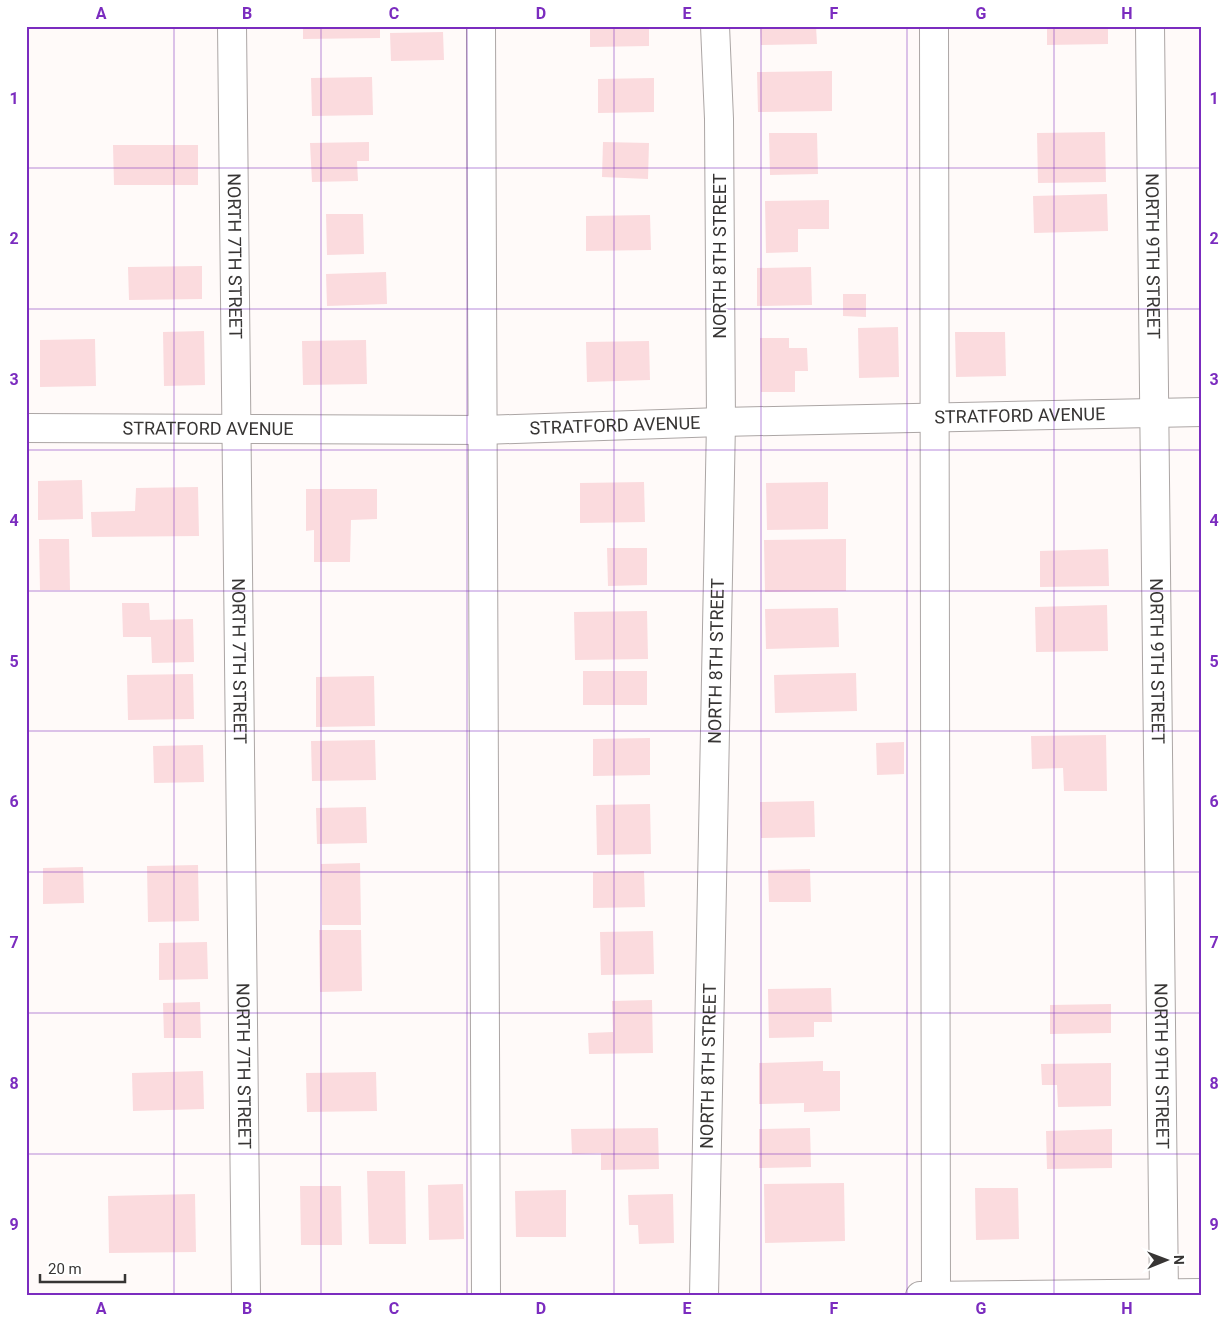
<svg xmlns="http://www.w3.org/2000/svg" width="1228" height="1322" font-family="Roboto,sans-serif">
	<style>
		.building { fill: #fbdbde }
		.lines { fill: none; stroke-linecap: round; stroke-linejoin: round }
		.minor-casing { stroke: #aca6a5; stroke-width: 30 }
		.minor { stroke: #fff; stroke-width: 28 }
		.grid { fill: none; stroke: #7b2cbf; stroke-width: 1; stroke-opacity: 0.55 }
		.labels { text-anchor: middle; stroke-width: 4; stroke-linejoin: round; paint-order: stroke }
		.street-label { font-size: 18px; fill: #373534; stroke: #fff }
		.neatline { fill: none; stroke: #7b2cbf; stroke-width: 2 }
		.grid-label { font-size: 16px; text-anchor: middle; font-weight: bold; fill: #7b2cbf }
	</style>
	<rect width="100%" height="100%" fill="#fffaf9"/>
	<g class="building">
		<polygon points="303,26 380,26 380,38 303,39"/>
		<polygon points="590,26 649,26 649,46 590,47"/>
		<polygon points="760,26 816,26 817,44 761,45"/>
		<polygon points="1047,26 1108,26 1108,44 1047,45"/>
		<polygon points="443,32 444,60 391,61 390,33"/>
		<polygon points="832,71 832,111 758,112 757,72"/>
		<polygon points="372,77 373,115 312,116 311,78"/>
		<polygon points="654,78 654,112 598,113 598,79"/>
		<polygon points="1105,132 1106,182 1038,183 1037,133"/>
		<polygon points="769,133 817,133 818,174 770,175"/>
		<polygon points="369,142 369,161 357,161 358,181 312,182 310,143"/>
		<polygon points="603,142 649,143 648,179 602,177"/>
		<polygon points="113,145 198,145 198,185 114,185"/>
		<polygon points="1107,194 1108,231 1034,233 1033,196"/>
		<polygon points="829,200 829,229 798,229 798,252 766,253 765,201"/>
		<polygon points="326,214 363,214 364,254 327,255"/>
		<polygon points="650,215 651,250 586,251 586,216"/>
		<polygon points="202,266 202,299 129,300 128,267"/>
		<polygon points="811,267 812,305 757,306 757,268"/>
		<polygon points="386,272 387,304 327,306 326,274"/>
		<polygon points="843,294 866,294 866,317 843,316"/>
		<polygon points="898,327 899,377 859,378 858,328"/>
		<polygon points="204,331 205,385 164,386 163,332"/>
		<polygon points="955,332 1005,332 1006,376 956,377"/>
		<polygon points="760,338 789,338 789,348 807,348 808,371 795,371 795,392 761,392"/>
		<polygon points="95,339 96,386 40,387 40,340"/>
		<polygon points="366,340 367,384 303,385 302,341"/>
		<polygon points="649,341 650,380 587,382 586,342"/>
		<polygon points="82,480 83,519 38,520 38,481"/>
		<polygon points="644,482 645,522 580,523 580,483"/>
		<polygon points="828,482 828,529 767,530 766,483"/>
		<polygon points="198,487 199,536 92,537 91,512 135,511 136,488"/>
		<polygon points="306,489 377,489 377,519 351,520 350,562 314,562 314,530 306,531"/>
		<polygon points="39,539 69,539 70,590 40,590"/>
		<polygon points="846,539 846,591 765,592 764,540"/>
		<polygon points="607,548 647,548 647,585 608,586"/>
		<polygon points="1108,549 1109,586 1040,587 1040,551"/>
		<polygon points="122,603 149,603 150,620 193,619 194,662 152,663 151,637 123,637"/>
		<polygon points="1107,605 1108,651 1036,652 1035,607"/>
		<polygon points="838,608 839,647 766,649 765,609"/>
		<polygon points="647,611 648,659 575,660 574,612"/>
		<rect x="583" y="671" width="64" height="34"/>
		<polygon points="856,673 857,711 775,713 774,675"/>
		<polygon points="193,674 194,719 128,720 127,675"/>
		<polygon points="374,676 375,726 316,727 316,677"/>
		<polygon points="1106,735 1107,791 1064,791 1063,768 1032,769 1031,736"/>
		<polygon points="650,738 650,775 593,776 593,739"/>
		<polygon points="375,740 376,780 312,781 311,741"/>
		<polygon points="904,742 904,774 877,775 876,743"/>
		<polygon points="203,745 204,782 154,783 153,746"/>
		<polygon points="814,801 815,837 761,838 760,802"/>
		<polygon points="650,804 651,854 597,855 596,805"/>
		<polygon points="366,807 367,843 317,844 316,808"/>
		<polygon points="360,863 361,925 322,925 321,864"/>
		<polygon points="198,865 199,921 148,922 147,866"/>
		<polygon points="83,867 84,903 43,904 43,868"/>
		<polygon points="810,869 811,902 769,902 768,870"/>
		<polygon points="644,871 645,907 593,908 593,872"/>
		<polygon points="319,930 361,930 362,991 320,992"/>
		<polygon points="653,931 654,974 601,975 600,932"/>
		<polygon points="207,942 208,979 159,980 159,943"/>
		<polygon points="831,988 832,1022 814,1022 814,1037 769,1038 768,989"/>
		<polygon points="652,1000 653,1053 589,1054 588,1033 613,1032 612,1001"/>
		<polygon points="200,1002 201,1038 164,1038 163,1003"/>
		<polygon points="1111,1004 1111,1033 1050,1034 1050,1005"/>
		<polygon points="823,1061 823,1071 840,1071 840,1111 804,1112 804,1103 759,1104 759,1063"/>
		<polygon points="1111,1063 1111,1106 1058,1107 1057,1085 1042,1085 1041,1064"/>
		<polygon points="203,1071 204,1109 133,1111 132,1073"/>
		<polygon points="376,1072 377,1111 307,1112 306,1073"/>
		<polygon points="658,1128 659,1169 601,1170 601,1153 572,1154 571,1129"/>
		<polygon points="810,1128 811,1167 759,1168 759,1129"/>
		<polygon points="1112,1129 1112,1168 1047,1169 1046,1131"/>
		<polygon points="367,1171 405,1171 406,1244 369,1244"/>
		<polygon points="844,1183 845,1241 765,1243 764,1184"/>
		<polygon points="463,1184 464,1239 429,1240 428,1185"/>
		<polygon points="300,1186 341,1186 342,1245 301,1245"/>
		<polygon points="975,1188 1018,1188 1019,1239 976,1240"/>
		<polygon points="566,1190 566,1237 516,1237 515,1191"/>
		<polygon points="195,1194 196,1252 109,1253 108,1196"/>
		<polygon points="673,1194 674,1243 639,1244 638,1225 629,1225 628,1195"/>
	</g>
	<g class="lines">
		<g class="minor-casing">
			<g id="minor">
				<path id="s1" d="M232,26l14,1270"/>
				<polyline points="481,26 486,1296"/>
				<polyline points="934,26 936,1296"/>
				<path id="s2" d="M1150,26l14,1270"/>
				<path id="s3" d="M26,428l457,2 238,-8 481,-10"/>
				<path id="s4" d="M704,1296l17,-874 -2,-303 -4,-93"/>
				<polyline points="920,1296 1202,1293"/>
			</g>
		</g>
		<use href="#minor" class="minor"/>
	</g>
	<path class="grid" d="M174,26v1270M321,26v1270M467,26v1270M614,26v1270M761,26v1270M907,26v1270M1054,26v1270M26,168h1176M26,309h1176M26,450h1176M26,591h1176M26,731h1176M26,872h1176M26,1013h1176M26,1154h1176"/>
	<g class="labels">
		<g class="street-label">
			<text dy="6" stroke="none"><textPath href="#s1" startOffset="230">NORTH 7TH STREET</textPath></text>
			<text transform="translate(720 256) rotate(-90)" y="6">NORTH 8TH STREET</text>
			<text dy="6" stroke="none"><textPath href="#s2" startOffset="230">NORTH 9TH STREET</textPath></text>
			<text dy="6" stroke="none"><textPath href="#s3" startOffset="994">STRATFORD AVENUE</textPath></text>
			<text dy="6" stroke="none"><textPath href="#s3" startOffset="589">STRATFORD AVENUE</textPath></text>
			<text dy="6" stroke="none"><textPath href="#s3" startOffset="182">STRATFORD AVENUE</textPath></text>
			<text dy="6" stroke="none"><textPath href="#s1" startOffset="635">NORTH 7TH STREET</textPath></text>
			<text dy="6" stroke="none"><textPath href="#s4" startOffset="635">NORTH 8TH STREET</textPath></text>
			<text dy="6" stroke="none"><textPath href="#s2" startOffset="635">NORTH 9TH STREET</textPath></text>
			<text dy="6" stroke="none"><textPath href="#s1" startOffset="1040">NORTH 7TH STREET</textPath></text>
			<text dy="6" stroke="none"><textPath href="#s4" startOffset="230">NORTH 8TH STREET</textPath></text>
			<text dy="6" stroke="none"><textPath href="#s2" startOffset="1040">NORTH 9TH STREET</textPath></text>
		</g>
	</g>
	<rect width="1228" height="1322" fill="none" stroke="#ffffff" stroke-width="55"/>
	<g transform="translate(1166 1260) rotate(89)" stroke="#ffffff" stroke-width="4" paint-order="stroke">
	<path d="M0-4L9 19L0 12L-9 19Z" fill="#373534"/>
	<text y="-8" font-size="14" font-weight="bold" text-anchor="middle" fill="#373534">N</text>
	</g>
	<path d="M40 1274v8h85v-8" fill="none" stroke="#373534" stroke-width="2.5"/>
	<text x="48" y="1274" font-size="15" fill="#373534" stroke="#ffffff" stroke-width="4" paint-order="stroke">20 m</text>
	<rect x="28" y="28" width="1172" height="1266" class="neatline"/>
	<g class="grid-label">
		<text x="101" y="19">A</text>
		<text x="247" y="19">B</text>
		<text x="394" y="19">C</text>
		<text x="541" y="19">D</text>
		<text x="687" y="19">E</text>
		<text x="834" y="19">F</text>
		<text x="981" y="19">G</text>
		<text x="1127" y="19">H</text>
		<text x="14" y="104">1</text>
		<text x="1214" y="104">1</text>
		<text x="14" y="244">2</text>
		<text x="1214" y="244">2</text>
		<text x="14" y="385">3</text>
		<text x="1214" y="385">3</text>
		<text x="14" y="526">4</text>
		<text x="1214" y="526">4</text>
		<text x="14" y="667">5</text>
		<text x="1214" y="667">5</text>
		<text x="14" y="807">6</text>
		<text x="1214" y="807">6</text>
		<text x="14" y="948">7</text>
		<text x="1214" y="948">7</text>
		<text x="14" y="1089">8</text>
		<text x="1214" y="1089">8</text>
		<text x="14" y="1230">9</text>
		<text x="1214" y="1230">9</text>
		<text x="101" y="1314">A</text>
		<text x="247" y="1314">B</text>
		<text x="394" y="1314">C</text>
		<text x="541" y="1314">D</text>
		<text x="687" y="1314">E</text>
		<text x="834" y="1314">F</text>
		<text x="981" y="1314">G</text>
		<text x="1127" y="1314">H</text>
	</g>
</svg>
